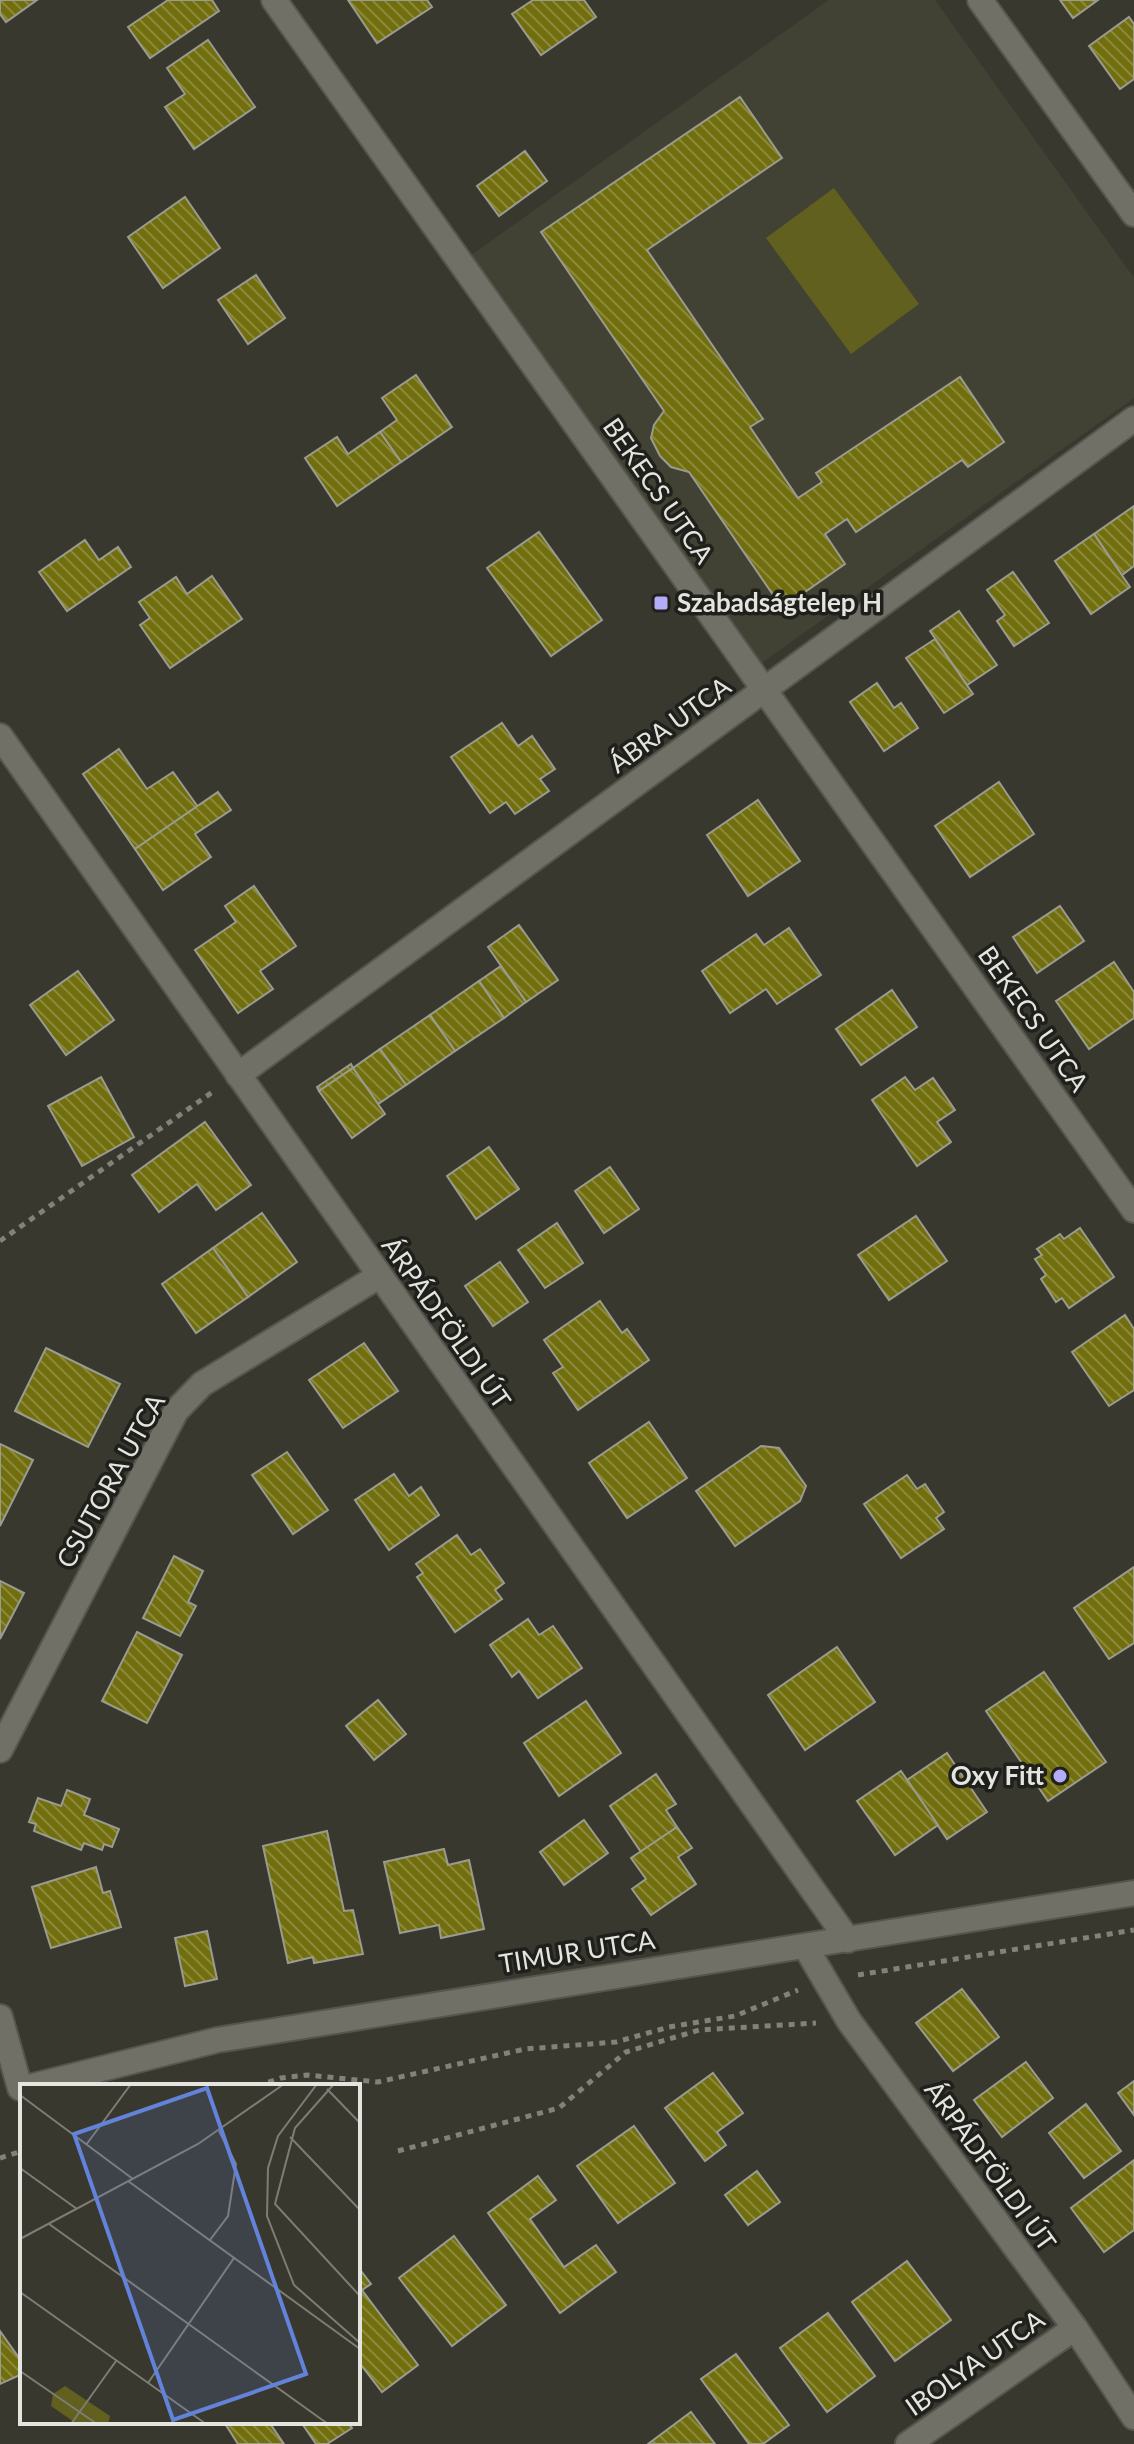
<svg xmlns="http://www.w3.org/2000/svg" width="1134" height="2444" font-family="Lato,sans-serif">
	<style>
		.built { fill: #424234 }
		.pitch { fill: #61601e }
		.building { fill: url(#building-back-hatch); stroke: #9a9b91; stroke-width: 2 }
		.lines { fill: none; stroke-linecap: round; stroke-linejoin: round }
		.minor-casing { stroke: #56564f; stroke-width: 28 }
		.path { stroke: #82827b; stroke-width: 5; stroke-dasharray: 6 6; stroke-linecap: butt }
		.minor { stroke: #707066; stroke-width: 24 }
		.poi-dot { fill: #b4acf9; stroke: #1f1f1b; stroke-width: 3 }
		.labels { text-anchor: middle; stroke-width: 7; stroke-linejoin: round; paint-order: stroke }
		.street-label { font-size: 26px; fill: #e5e5e0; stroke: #1f1f1b }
		.poi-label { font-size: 26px; font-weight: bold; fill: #e5e5e0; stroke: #1f1f1b; text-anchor: start }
		.inset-road { fill: none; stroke: #7d7d76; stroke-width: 2 }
		.view { fill: #6383db; fill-opacity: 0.15; stroke: #6383db; stroke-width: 4 }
		.inset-edge { fill: none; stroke: #e5e5e0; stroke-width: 4 }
	</style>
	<defs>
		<pattern id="building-back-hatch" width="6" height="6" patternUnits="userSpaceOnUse" patternTransform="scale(2)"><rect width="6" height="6" fill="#716e0e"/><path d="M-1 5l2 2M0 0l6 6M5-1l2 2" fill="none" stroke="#8c893c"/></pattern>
	</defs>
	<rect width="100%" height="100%" fill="#38382f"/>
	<polygon class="built" points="829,0 935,0 1134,278 1134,398 759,665 467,258"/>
	<polygon class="pitch" points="834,188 919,304 851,354 766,238"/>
	<g class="building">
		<polygon points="0,0 37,0 6,22 0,14"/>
		<polygon points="168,0 212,0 219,11 150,58 128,27"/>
		<polygon points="348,0 427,0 432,7 377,43"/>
		<polygon points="533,0 584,0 596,17 541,55 512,14"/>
		<polygon points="1060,0 1098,0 1073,18"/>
		<polygon points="1129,17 1134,24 1134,79 1120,89 1089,46"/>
		<polygon points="208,40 255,107 194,149 165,107 185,94 167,68"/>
		<polygon points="740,97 782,158 647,250 763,419 750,427 798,498 822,482 816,473 960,377 1004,442 968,467 962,460 856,532 847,519 825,534 845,564 782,608 689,472 671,467 660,456 651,438 654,425 664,411 541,232"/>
		<polygon points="525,151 547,181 499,216 477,186"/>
		<polygon points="185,197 220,248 163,288 128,237"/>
		<polygon points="256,275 285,318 248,344 218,300"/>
		<polygon points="416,375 452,427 401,462 380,432 397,420 382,398"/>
		<polygon points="380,432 401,462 337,506 305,458 337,437 348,454"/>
		<polygon points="1134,506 1134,566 1122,575 1094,534"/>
		<polygon points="539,532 602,620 551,656 487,568"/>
		<polygon points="1094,534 1130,587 1091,614 1055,561"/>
		<polygon points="85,540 99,560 118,547 131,567 67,611 39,572"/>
		<polygon points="1013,572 1049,623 1014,646 997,621 1005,615 987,590"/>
		<polygon points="212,576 242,619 170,668 140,625 150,618 139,602 176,577 187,594"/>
		<polygon points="959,611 997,665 967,685 930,631"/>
		<polygon points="935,639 973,694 944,713 906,658"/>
		<polygon points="877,683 894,708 901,703 918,728 884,751 850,702"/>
		<polygon points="502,723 518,746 532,736 555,769 540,779 549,791 515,814 506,802 490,813 451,757"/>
		<polygon points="119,749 147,789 173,772 198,807 135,849 83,774"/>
		<polygon points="999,782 1034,834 970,877 935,826"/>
		<polygon points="218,792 231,810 195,834 211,857 163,890 135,849"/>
		<polygon points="758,800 800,861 748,896 707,835"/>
		<polygon points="254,886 296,946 260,971 273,989 238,1013 195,950 236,922 225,906"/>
		<polygon points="1060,906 1084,941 1037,973 1013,937"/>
		<polygon points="519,925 558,980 526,1002 488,947"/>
		<polygon points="789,928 821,975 777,1004 766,989 730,1013 702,971 756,934 764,945"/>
		<polygon points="1114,962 1134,992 1134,1018 1089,1049 1056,1001"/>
		<polygon points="501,966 526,1002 504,1018 479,981"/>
		<polygon points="78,971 114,1020 66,1055 30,1005"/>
		<polygon points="479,981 504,1018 455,1051 430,1015"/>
		<polygon points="892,990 917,1027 861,1065 836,1029"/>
		<polygon points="430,1015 455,1051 406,1085 380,1049"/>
		<polygon points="380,1049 406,1085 378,1104 353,1068"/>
		<polygon points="351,1064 353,1068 319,1091 317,1087"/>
		<polygon points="353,1068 385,1114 352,1138 319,1091"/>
		<polygon points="101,1077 134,1137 82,1166 48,1106"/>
		<polygon points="905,1077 915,1090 933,1078 955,1110 937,1122 951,1142 917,1166 872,1100"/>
		<polygon points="205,1122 251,1185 216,1210 197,1184 159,1212 132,1175"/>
		<polygon points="489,1147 519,1189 476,1219 447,1176"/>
		<polygon points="610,1167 639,1209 604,1233 575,1191"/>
		<polygon points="262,1213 297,1262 248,1297 213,1248"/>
		<polygon points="916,1216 947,1261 889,1300 858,1255"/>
		<polygon points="557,1223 583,1263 545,1288 518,1250"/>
		<polygon points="1080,1228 1114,1277 1069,1308 1062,1298 1056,1302 1041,1279 1046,1275 1035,1259 1042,1255 1037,1249 1060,1234 1064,1239"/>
		<polygon points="213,1248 248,1297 196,1333 162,1284"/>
		<polygon points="500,1262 528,1302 493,1326 465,1286"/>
		<polygon points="600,1301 622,1333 627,1329 649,1360 578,1410 553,1373 563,1367 544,1340"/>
		<polygon points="1125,1315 1134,1329 1134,1390 1109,1406 1072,1352"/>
		<polygon points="364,1343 398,1391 343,1428 309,1380"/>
		<polygon points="46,1348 120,1384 88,1447 15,1411"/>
		<polygon points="649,1422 687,1478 627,1518 589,1463"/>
		<polygon points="0,1444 33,1460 0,1526"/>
		<polygon points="761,1446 779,1448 806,1486 800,1501 735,1546 696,1491"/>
		<polygon points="287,1452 328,1510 293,1534 252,1475"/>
		<polygon points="394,1474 409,1496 421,1487 439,1515 389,1550 355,1500"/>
		<polygon points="907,1475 917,1489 925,1484 944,1512 936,1518 944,1529 901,1558 864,1504"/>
		<polygon points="457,1535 471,1555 480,1549 504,1583 495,1590 502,1599 455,1632 417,1577 423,1573 416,1564"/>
		<polygon points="174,1556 203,1571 188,1602 196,1606 180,1636 143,1618"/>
		<polygon points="1134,1567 1134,1643 1109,1659 1074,1608"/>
		<polygon points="0,1581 24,1593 0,1639"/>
		<polygon points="528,1619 539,1635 553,1626 582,1668 538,1698 519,1671 512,1677 490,1645"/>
		<polygon points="137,1632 182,1655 147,1723 102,1701"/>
		<polygon points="837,1647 875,1702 805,1750 768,1695"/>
		<polygon points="1044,1672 1106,1762 1048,1801 986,1711"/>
		<polygon points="378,1700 406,1734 374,1760 346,1726"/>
		<polygon points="586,1701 621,1753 559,1796 524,1743"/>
		<polygon points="947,1753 987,1812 947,1839 907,1780"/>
		<polygon points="901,1771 938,1825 895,1855 857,1801"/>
		<polygon points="656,1774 676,1804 666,1810 677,1827 641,1852 610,1806"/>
		<polygon points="67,1790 90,1799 84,1815 119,1829 112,1847 104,1844 102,1850 84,1843 81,1850 34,1831 36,1824 29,1822 38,1798 61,1806"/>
		<polygon points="584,1820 608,1853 564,1885 540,1852"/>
		<polygon points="677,1827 692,1848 678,1857 696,1884 651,1915 632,1889 646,1879 631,1858"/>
		<polygon points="327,1831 344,1911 353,1910 363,1954 314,1963 313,1957 288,1963 263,1846"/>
		<polygon points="444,1849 448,1865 469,1860 484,1929 441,1938 439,1925 400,1933 384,1862"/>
		<polygon points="96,1867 103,1893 110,1891 121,1927 51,1948 32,1887"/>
		<polygon points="207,1931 217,1979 185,1986 175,1938"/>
		<polygon points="962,1989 999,2037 953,2071 916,2023"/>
		<polygon points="1026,2062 1053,2098 1002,2137 974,2100"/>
		<polygon points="713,2073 743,2113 717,2132 726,2145 705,2161 665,2108"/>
		<polygon points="1134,2081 1134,2115 1118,2093"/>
		<polygon points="1086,2104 1121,2151 1084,2178 1049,2133"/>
		<polygon points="634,2126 675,2183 618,2223 577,2166"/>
		<polygon points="1134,2160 1134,2230 1104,2252 1071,2208"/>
		<polygon points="757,2171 780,2202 748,2225 725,2195"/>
		<polygon points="538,2176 556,2200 530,2219 564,2267 596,2245 616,2272 560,2313 488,2213"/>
		<polygon points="454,2236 506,2305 452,2346 399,2278"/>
		<polygon points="907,2261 951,2320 895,2361 852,2302"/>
		<polygon points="358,2267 371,2284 362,2290 418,2365 382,2392 358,2361"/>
		<polygon points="828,2313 875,2376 827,2412 780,2348"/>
		<polygon points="0,2331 22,2362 22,2374 0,2384"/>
		<polygon points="736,2354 789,2425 763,2444 749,2444 701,2379"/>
		<polygon points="691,2412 715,2444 648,2444"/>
		<polygon points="224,2422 269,2422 284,2444 238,2444"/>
		<polygon points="301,2422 348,2422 352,2428 327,2444 316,2444"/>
	</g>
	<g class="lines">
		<g class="minor-casing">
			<g id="minor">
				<polyline points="274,0 1134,1210"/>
				<polyline points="980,0 1134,214"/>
				<polyline points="0,736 848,1940"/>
				<polyline points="238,1075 1134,419"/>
				<polyline points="0,1750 176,1411 202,1384 379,1276"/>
				<polyline points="805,1946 849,2021 1075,2328 1134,2417"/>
				<polyline points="0,2017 20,2088"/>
				<polyline points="33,2086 217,2040 1134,1893"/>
				<polyline points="908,2444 1075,2328"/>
			</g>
		</g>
		<g class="path">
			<polyline points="0,1241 214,1091"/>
			<polyline points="858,1975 1134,1930"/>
			<polyline points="257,2086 281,2078 307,2075 378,2082 525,2049 616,2042 669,2027 735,2016 798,1990"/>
			<polyline points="398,2151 559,2108 626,2052 699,2030 816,2023"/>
			<polyline points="0,2158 22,2151"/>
		</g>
		<use href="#minor" class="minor"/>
	</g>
	<g class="poi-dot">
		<rect x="653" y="595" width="16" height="16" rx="4"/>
		<circle cx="1060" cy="1776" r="8"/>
	</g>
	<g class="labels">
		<g class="street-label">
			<text transform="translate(658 491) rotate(55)" y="9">BEKECS UTCA</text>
			<text transform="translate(670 725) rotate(-36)" y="9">ÁBRA UTCA</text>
			<text transform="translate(1033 1019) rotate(55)" y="9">BEKECS UTCA</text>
			<text transform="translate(446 1323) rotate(55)" y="9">ÁRPÁDFÖLDI ÚT</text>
			<text transform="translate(111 1481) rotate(-61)" y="9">CSUTORA UTCA</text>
			<text transform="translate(577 1952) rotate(-9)" y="9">TIMUR UTCA</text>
			<text transform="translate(990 2166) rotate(54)" y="9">ÁRPÁDFÖLDI ÚT</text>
			<text transform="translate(975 2363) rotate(-35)" y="9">IBOLYA UTCA</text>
		</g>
		<g class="poi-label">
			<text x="677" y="612">Szabadságtelep H</text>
			<text x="1044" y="1785" text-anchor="end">Oxy Fitt</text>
		</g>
	</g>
	<g transform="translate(20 2084)">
		<rect width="340" height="340" fill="#38382f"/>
		<path d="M45,302l45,30 -2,8h-31l-26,-18 2,-12z" fill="#61601e"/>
		<path class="inset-road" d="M297,0l-39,52 -10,32 -1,48 27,69 66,58M314,0l-39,44 -20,76 85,92M307,5l33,34M0,11l113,84M270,53l70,73M66,61l45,-61M0,84l57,41M108,97l232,168M29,140l279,200M0,155l178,-95 86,-60M190,156l18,-24 8,-52 -17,-33M0,208l186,132M0,287l77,53M128,299l86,-125M51,340l45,-63"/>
		<path class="view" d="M187,4l99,286 -133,46 -99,-286z"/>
		<rect width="340" height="340" class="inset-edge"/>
	</g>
</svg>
